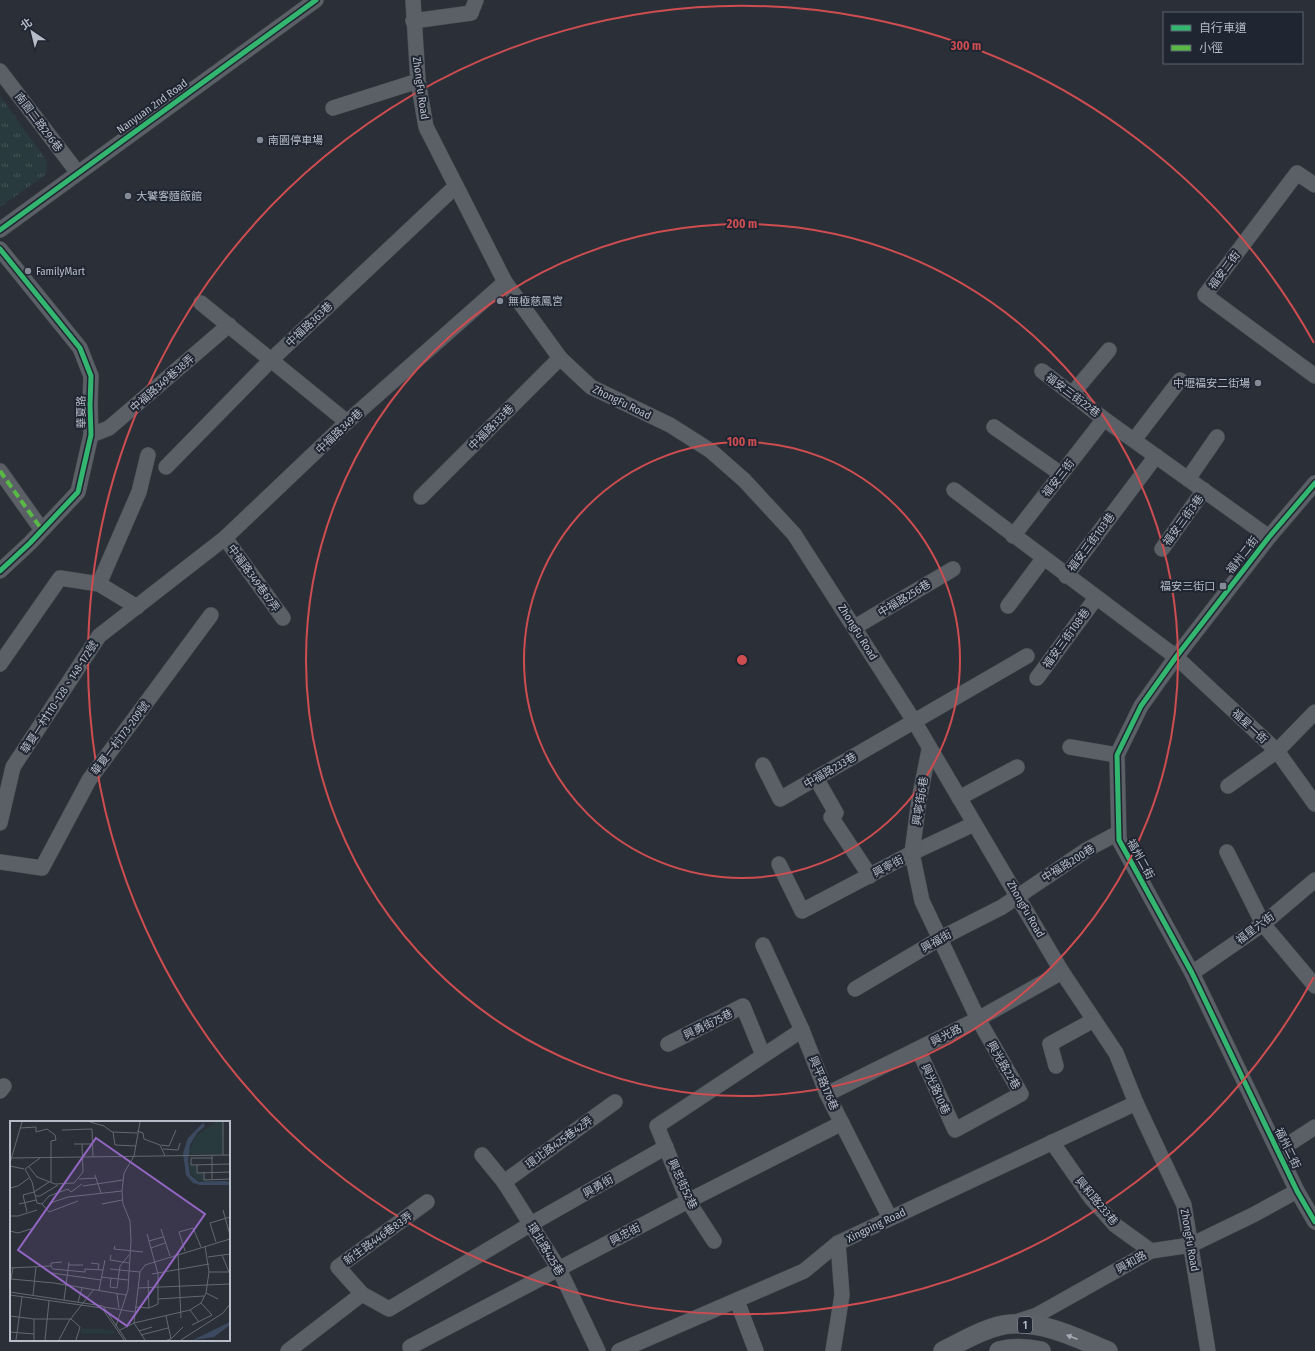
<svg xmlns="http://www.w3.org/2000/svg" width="1315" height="1351" font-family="'Fira Sans Condensed','Noto Sans TC',sans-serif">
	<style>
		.park { fill: url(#park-tufts) }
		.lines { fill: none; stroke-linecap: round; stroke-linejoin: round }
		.minor-casing { stroke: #474b51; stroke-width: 16 }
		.major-casing { stroke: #494d55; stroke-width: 20 }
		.minor { stroke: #5b5f66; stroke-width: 15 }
		.major { stroke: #5d6168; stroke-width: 19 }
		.quiet { stroke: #58b947; stroke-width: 4; stroke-dasharray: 8 4; stroke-linecap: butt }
		.cycleway-casing { stroke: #1f2632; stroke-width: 8 }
		.cycleway { stroke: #33b770; stroke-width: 5 }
		.oneway { fill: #a4aab5 }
		.ring { fill: none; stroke: #ce4d50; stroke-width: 2 }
		.poi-dot { fill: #858b96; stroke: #1f2632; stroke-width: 1.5 }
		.labels { text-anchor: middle; stroke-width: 4; stroke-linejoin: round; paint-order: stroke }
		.shield { fill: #1f2632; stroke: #898f9b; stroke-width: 1 }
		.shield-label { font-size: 10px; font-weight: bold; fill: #b6bcc8 }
		.street-label { font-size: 11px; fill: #b6bcc8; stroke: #1f2632 }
		.poi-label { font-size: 11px; fill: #b6bcc8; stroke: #1f2632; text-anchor: start }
		.inset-road { fill: none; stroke: #636872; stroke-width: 1 }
		.view { fill: #9366c3; fill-opacity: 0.15; stroke: #9366c3; stroke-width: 2 }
		.inset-edge { fill: none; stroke: #b6bcc8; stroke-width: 2 }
		.centre { fill: #ce4d50; stroke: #1f2632; stroke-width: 2 }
		.ring-label { font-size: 12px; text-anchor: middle; font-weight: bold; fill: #ce4d50; stroke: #1f2632; stroke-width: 4; stroke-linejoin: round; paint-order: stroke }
	</style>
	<defs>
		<pattern id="park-tufts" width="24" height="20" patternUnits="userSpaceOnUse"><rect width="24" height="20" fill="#283a3d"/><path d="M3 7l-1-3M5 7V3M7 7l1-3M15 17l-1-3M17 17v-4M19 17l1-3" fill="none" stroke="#455558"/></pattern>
	</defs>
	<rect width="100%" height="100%" fill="#2b3038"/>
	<polygon class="park" points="0,96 47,161 46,174 0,207"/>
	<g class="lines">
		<g class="minor-casing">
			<g id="minor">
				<polyline points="413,0 418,81 426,127 505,282 560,358 591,387 670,425 711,451 744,480 794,534 914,721 1062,972 1116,1053 1136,1103 1184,1205 1208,1351"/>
				<polyline points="413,21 471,13 476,0"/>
				<polyline points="0,71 78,173"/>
				<polyline points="333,108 418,81"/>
				<polyline points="1315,185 1297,173 1205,295 1315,376"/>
				<polyline points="0,230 316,0"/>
				<polyline points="0,249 80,348 91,376 90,405 91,435 78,492 30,543 0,571"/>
				<polyline points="201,303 347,422"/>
				<polyline points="1042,371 1104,419 1269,537"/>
				<polyline points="1072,394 1109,350"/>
				<polyline points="994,427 1061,474"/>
				<polyline points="91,435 109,428 229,325"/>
				<polyline points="1134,440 1180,380"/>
				<polyline points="166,467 271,360 456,186"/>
				<polyline points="0,471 42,530"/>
				<polyline points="1188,479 1217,437"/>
				<polyline points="1315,483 1269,537 1176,657 1141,706 1117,755 1119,840 1192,973 1297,1191 1315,1222"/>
				<polyline points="954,490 1176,657 1277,751 1315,804"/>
				<polyline points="421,497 560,358"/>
				<polyline points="1013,536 1104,419"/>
				<polyline points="225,538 283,618"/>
				<polyline points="1162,549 1204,490"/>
				<polyline points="1066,576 1156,456"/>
				<polyline points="99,584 139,492 148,455"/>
				<polyline points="1008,606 1043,559"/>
				<polyline points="855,627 953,569"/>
				<polyline points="0,664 60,578 99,584 137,607"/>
				<polyline points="1037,678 1096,598"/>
				<polyline points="1070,747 1117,755"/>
				<polyline points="763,765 780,799 1027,656"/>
				<polyline points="816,778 836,813 831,817 870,876"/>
				<polyline points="1228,786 1277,751 1315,712"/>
				<polyline points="959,798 1017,767"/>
				<polyline points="0,823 13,767 99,636 225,538 347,422 505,282"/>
				<polyline points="1227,852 1263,924 1315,986"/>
				<polyline points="0,862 42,868 89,780 211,615"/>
				<polyline points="779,864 802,911 912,853 974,824"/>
				<polyline points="763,945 802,1030 827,1094 890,1218"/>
				<polyline points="1192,973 1263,924 1315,880"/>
				<polyline points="855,989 939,939 1002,907 1088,849 1118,833"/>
				<polyline points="668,1044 743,1006 763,1055"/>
				<polyline points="918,1049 955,1130 1021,1094 978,1019 922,901 912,853 919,800 929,750"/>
				<polyline points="1056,1066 1050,1044 1094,1020"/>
				<polyline points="0,1091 4,1086"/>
				<polyline points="827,1094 978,1019 1062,972"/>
				<polyline points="1052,1142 1091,1198 1115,1225 1151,1251"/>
				<polyline points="1278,1151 1315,1127"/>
				<polyline points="482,1155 504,1182 559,1269 598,1351"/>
				<polyline points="504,1182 615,1102"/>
				<polyline points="427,1202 338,1267 362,1294 389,1309 531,1224 666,1147"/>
				<polyline points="714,1241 688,1201 657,1126 802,1030"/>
				<polyline points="737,1301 756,1351"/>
				<polyline points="1016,1322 1037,1315 1151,1251 1191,1245 1253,1215 1297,1191"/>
				<polyline points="410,1347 688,1201 842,1123"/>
				<polyline points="288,1351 362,1294"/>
				<polyline points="619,1351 804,1271 838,1243 1136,1103"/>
				<polyline points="833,1351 842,1295 838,1243"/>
			</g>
		</g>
		<g class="major-casing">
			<g id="major">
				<path d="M943,1351c20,-10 46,-26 69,-27 34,-2 65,14 96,27"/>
				<path d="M999,1351c14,-4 28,-3 42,0"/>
			</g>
		</g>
		<use href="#minor" class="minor"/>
		<use href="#major" class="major"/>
		<polyline class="quiet" points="0,471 42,530"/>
		<g class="cycleway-casing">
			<g id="cycleway">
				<polyline points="0,230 316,0"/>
				<polyline points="0,249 80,348 91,376 90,405 91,435 78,492 30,543 0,571"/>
				<polyline points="1315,483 1269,537 1176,657 1141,706 1117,755 1119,840 1192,973 1297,1191 1315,1222"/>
			</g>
		</g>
		<use href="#cycleway" class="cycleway"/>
	</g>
	<defs><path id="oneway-solid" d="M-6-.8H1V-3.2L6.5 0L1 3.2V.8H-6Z"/></defs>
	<use class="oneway" href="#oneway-solid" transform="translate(1072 1337) rotate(-159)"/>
	<g class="ring">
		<circle cx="742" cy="660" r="218"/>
		<circle cx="742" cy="660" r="436"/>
		<path d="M1314 977A654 654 0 1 1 1314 343"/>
	</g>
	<g class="poi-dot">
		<circle cx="260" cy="140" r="4"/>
		<circle cx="128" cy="196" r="4"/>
		<circle cx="28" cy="271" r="4"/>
		<circle cx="500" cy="301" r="4"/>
		<circle cx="1258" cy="383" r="4"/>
		<rect x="1219" y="582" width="8" height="8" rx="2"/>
	</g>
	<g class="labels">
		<rect class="shield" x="1018" y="1317" width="14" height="16" rx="3"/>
		<g class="shield-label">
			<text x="1025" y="1329">1</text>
		</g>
		<g class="street-label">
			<text transform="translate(421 88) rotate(82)" y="4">ZhongFu Road</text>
			<text transform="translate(152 106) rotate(-36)" y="4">Nanyuan 2nd Road</text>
			<text transform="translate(39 122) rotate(53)" y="4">南園二路296巷</text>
			<text transform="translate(1224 270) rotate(-53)" y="4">福安二街</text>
			<text transform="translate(309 324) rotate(-43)" y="4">中福路363巷</text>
			<text transform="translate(162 383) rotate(-41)" y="4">中福路349巷38弄</text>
			<text transform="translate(1073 395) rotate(37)" y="4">福安三街22巷</text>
			<text transform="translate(622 402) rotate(26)" y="4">ZhongFu Road</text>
			<text transform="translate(81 412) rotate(-91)" y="4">華夏路</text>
			<text transform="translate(491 427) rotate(-45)" y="4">中福路333巷</text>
			<text transform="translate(339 431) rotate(-43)" y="4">中福路349巷</text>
			<text transform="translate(1058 478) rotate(-52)" y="4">福安三街</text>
			<text transform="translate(1183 520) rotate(-54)" y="4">福安三街3巷</text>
			<text transform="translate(1091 542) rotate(-53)" y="4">福安三街103巷</text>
			<text transform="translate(1242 555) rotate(-52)" y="4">福州二街</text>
			<text transform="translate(254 578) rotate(54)" y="4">中福路349巷67弄</text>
			<text transform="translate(904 598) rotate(-31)" y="4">中福路256巷</text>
			<text transform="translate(858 632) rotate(58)" y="4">ZhongFu Road</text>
			<text transform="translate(1066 638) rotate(-54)" y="4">福安三街108巷</text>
			<text transform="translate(59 697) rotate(-57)" y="4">華夏一村110~128、148~172號</text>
			<text transform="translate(1250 726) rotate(43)" y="4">福星一街</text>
			<text transform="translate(120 738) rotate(-53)" y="4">華夏一村173~209號</text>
			<text transform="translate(830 770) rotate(-30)" y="4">中福路233巷</text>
			<text transform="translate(920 801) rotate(-81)" y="4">興寧街6巷</text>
			<text transform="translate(1141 859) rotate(61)" y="4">福州二街</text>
			<text transform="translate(1068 863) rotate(-32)" y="4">中福路200巷</text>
			<text transform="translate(888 866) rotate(-28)" y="4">興寧街</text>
			<text transform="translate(1026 909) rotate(60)" y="4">ZhongFu Road</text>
			<text transform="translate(1255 928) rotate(-37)" y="4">福星六街</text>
			<text transform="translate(936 941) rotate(-29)" y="4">興福街</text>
			<text transform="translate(708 1024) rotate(-26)" y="4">興勇街75巷</text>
			<text transform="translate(946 1035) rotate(-27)" y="4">興光路</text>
			<text transform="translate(1004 1065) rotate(60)" y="4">興光路22巷</text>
			<text transform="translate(824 1083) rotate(67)" y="4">興平路176巷</text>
			<text transform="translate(936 1089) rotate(66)" y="4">興光路10巷</text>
			<text transform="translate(559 1142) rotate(-36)" y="4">環北路425巷42弄</text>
			<text transform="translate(1288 1148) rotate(64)" y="4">福州二街</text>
			<text transform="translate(683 1184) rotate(65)" y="4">興忠街52巷</text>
			<text transform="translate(598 1186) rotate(-30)" y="4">興勇街</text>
			<text transform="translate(1097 1201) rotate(50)" y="4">興和路233巷</text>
			<text transform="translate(876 1225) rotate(-26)" y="4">Xingping Road</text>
			<text transform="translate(625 1234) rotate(-28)" y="4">興忠街</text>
			<text transform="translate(378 1238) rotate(-36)" y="4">新生路446巷83弄</text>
			<text transform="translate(1190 1240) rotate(80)" y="4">ZhongFu Road</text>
			<text transform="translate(546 1249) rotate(59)" y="4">環北路425巷</text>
			<text transform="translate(1131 1262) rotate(-29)" y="4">興和路</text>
		</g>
		<g class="poi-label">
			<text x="268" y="144">南園停車場</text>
			<text x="136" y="200">大饕客麵飯館</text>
			<text x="36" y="275">FamilyMart</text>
			<text x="508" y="305">無極慈鳳宮</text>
			<text x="1250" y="387" text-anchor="end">中壢福安二街場</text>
			<text x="1215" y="590" text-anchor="end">福安三街口</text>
		</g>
	</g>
	<g transform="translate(10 1121)">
		<rect width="220" height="220" fill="#2b3038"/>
		<path d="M206,1h7l-1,33 -34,-1 8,-18zM180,37v7l6,1v7h7l1,7 26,2h-27l-6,-3 -6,-5 -2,-9zM71,208h20l13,2v3l-33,-1z" fill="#283a3d"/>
		<path d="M193,2l2,3 -8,7 -7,12 -2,16 2,14 9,7 25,-1 6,1v3h-30l-7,-2 -7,-8 -3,-22 5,-15zM220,201v3l-16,12 -21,3z" fill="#3b4961"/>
		<path class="inset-road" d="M80,1l14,4 8,6 25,1M10,7l16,-1v5l11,-3 8,6 1,5 -5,1v41M52,9l30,-1 1,28M127,10l6,2 1,6 16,6 5,11M103,11l2,13 21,1M64,23h18M151,24l8,1 7,-16M153,28l15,1 2,-7M213,34v-33M202,35v23M0,37l220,-3M30,37l-15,11 7,13 5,21 5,1 7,-8 19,-7 3,3M202,37h-21v7l39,-1M0,42l12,-41M187,44v8l33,-1M0,45l14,3M19,46l8,10 18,7 19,-1 9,-11 -1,-28M194,51v8l26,-1M85,54l6,18M69,58l17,-1M73,65l40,-6M0,67l8,-2 11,-8M61,71l11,-8M25,75h5l18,-11M9,83l17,-4M32,83l7,8 29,-11M92,83l20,-4M36,88l7,-7 15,-5 54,-6M213,89l7,25M17,91l-4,-17 11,-3 15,-10M0,95h8l19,-6M151,108l9,27M0,110l8,2 16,-5M139,120l14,-4M206,121l-6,-19 20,-6M105,125l-1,3 29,3M141,127l14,-5M175,130l-6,-19 14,-4 8,19M168,133l3,64M101,134l-1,5 19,3M212,134l7,17M198,136l22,-3M81,142l8,1 -1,6M59,144h14M41,145l2,3 32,3v-3l18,1M41,145v-3l11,-1M0,147l41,-2M3,147l-2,11 43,4 72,12M100,148l30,3M199,151h21M42,152l49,7M142,153l57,-10M91,156l27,3M101,157l-1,9 7,1 3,-22 9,-11M138,159l1,28M128,167l92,-4M89,169l6,-30M0,171l93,14 23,34M196,172l12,6M107,173l2,14M0,174l92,13 22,32M23,174l3,-28M148,178l46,-3M54,179l5,-38M68,181l4,-14M94,186l31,5M125,186l14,1 9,-4v-30l-11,-40M180,189l9,12M0,195l24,3h37l9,8 -4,13M156,195l5,23 -4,1M24,198v21M124,202l6,-51 5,-7 85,-26M124,202l11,17M182,204l20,-10 -11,-12M106,205l12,-36 3,-50 -1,-19 -7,-17 -1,-13 2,-18 10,-17 6,-34M110,209l14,-7 56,-13 11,-7 5,-10 3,-21 -4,-26M129,210l13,-4M0,211l24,2M131,214l27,-7M161,218l12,-12M6,219l6,-43M35,219l4,-39M49,219l10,-19 25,-32M171,219l42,-27 7,-9"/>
		<path class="view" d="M86,17l109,76 -78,112 -109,-76z"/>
		<rect width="220" height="220" class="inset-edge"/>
	</g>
	<circle cx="742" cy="660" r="6" class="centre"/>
	<g class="ring-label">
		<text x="966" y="50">300 m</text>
		<text x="742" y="228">200 m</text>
		<text x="742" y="446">100 m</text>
	</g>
	<rect x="1163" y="12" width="140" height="52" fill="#1f2632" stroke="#5b626e"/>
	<rect x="1171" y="25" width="20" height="6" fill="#33b770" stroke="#5b626e"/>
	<text x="1199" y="32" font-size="12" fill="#b6bcc8">自行車道</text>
	<rect x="1171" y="45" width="20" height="6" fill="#58b947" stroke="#5b626e"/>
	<text x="1199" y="52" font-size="12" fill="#b6bcc8">小徑</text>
	<g transform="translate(32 32) rotate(325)" stroke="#1f2632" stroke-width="3" paint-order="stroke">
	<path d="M0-3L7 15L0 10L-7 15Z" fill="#b6bcc8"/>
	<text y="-6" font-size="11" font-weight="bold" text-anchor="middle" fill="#b6bcc8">北</text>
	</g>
</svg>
